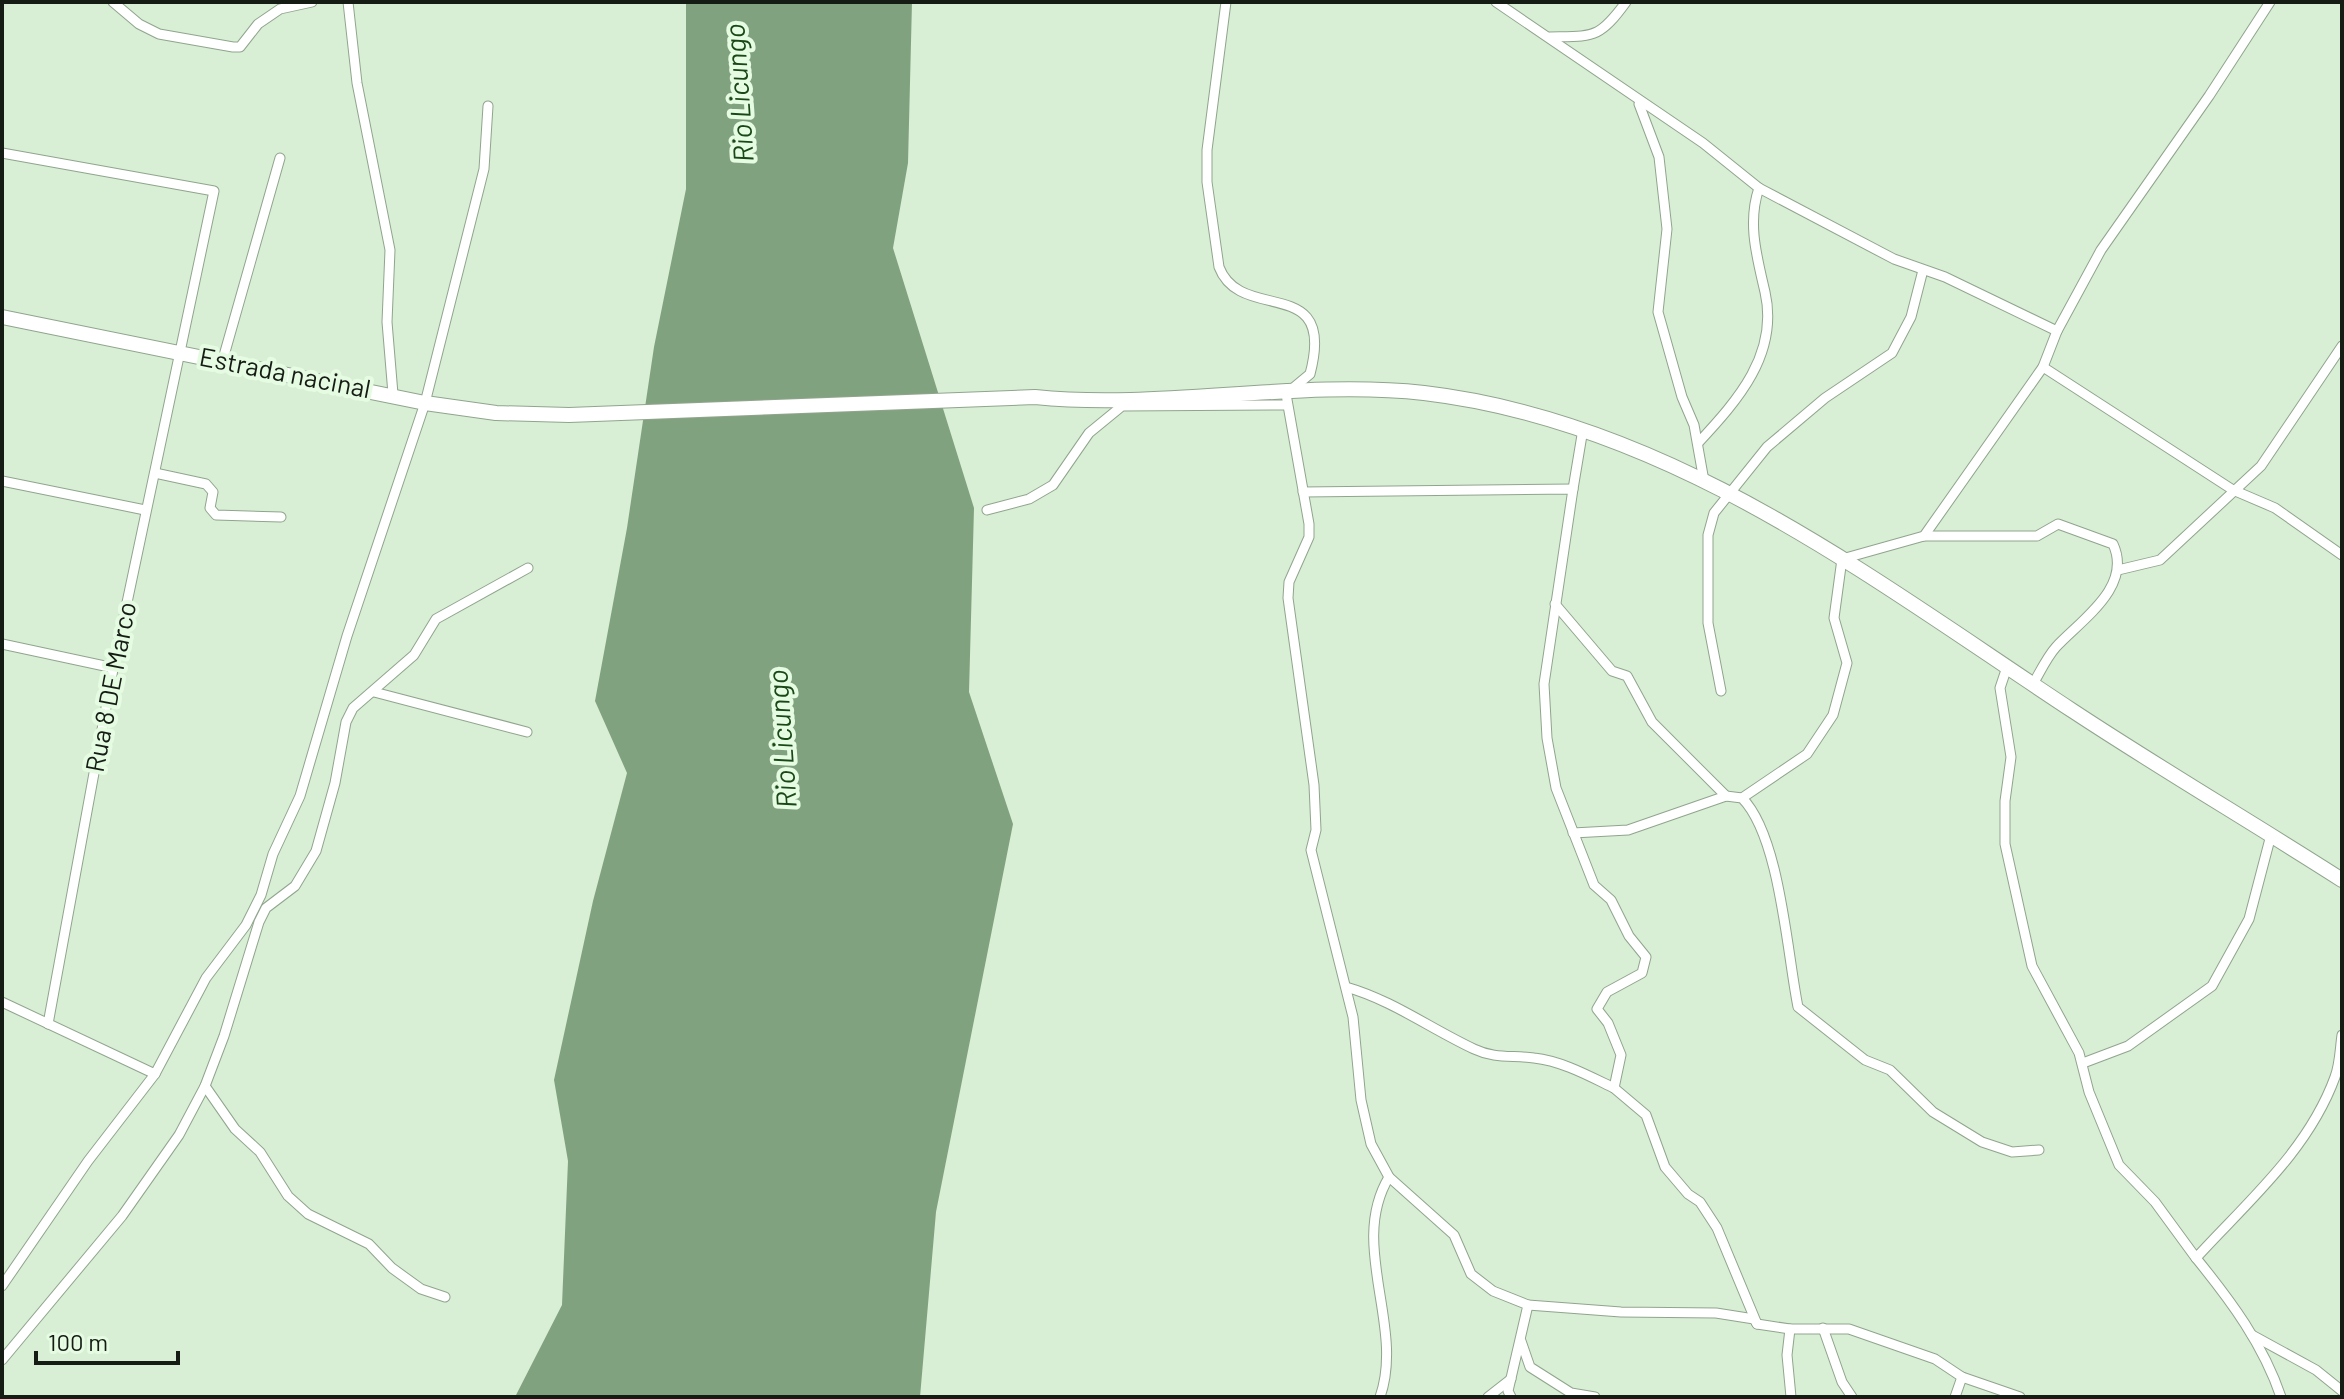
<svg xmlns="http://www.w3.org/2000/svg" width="2344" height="1399" font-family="Barlow,sans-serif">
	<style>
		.water { fill: #81a27e }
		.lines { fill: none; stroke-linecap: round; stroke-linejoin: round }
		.minor-casing { stroke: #90a58d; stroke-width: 11 }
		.trunk-casing { stroke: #90a58d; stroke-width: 16 }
		.minor { stroke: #fff; stroke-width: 9 }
		.trunk { stroke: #fff; stroke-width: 14 }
		.labels { text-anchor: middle; stroke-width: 8; stroke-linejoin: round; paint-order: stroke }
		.street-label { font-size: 26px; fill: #141c14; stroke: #e5fbe2 }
		.water-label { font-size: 28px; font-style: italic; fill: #194816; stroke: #e5fbe2 }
	</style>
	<rect width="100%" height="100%" fill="#d8eed5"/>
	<polygon class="water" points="686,2 912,2 908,163 893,248 974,508 969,692 1013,824 936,1212 920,1397 515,1397 562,1305 568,1161 554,1080 593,901 627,773 595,701 627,528 654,347 686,189"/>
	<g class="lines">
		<g class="minor-casing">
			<g id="minor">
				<polyline points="113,2 139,24 159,34 233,47 240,47 258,24 280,9 312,2"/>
				<polyline points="348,2 357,83 390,250 387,322 393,394"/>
				<path d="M1226,2l-19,148v32l12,85c22,58 118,5 91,107l-24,20 23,130v13l-20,45 -1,16 26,187 2,45 -5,20 42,167 8,83 10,44 18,33 65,58 17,39 22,17 35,14 -20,86 3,6"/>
				<polyline points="1496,2 1703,143 1759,188 1894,259 1945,277 2057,331 2043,367 1924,536 1842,559 1834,618 1847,663 1833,715 1807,754 1742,798"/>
				<path d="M1550,37c44,-1 49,2 76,-35"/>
				<polyline points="1639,104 1659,157 1667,229 1658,312 1682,397 1694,425 1704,481"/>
				<polyline points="2,153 214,191 114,664 48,1024"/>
				<polyline points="2057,331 2101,250 2209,96 2270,2"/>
				<polyline points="223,359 280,158"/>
				<polyline points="2043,367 2233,490 2275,508 2342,555"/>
				<path d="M1698,443c40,-43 81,-89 67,-151 -8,-35 -18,-69 -6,-104"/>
				<polyline points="155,473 206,484 213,492 210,508 216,515 281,517"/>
				<polyline points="2,481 145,510"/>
				<polyline points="1573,489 1583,429"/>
				<polyline points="1303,492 1573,489 1544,684 1547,738 1556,788 1594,885 1611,900 1629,936 1646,957 1642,973 1607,992 1597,1009 1608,1023 1621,1055 1614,1088 1646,1115 1665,1167 1688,1194 1700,1202 1717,1228 1757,1324"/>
				<polyline points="987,510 1029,499 1053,485 1089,433 1122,406 1286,405"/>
				<path d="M1924,536h113l21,-12 55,20c20,43 -32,76 -57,103 -9,10 -16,25 -23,37"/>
				<polyline points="2118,570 2160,560 2261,466 2342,346"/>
				<polyline points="1555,604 1612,671 1627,676 1652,722 1726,796"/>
				<polyline points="2,644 114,668"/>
				<path d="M2007,667l-7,21 11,69 -6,44v43l27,122 47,87 10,39 30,73 36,37 41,56c51,-56 112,-107 139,-181 5,-13 5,-28 7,-42"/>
				<polyline points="1721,691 1708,623 1708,535 1714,513 1767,447 1825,398 1892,353 1911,317 1923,270"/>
				<polyline points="374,692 527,732"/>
				<path d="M1573,833l55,-3 98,-34 16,2c38,38 45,155 56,209l67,53 25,10 43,42 49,30 30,10 27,-2"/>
				<path d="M1346,987c46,13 85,42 128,62 21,10 38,6 60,9 28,3 55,18 80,30"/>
				<polyline points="2,1002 155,1074"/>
				<polyline points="2083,1063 2128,1046 2212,986 2249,919 2271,835"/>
				<polyline points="205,1086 235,1129 260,1152 288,1196 308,1214 369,1244 392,1268 421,1289 445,1297"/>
				<path d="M2196,1258c35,43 67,86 85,139"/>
				<polyline points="2,1286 88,1161 155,1074 206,978 246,925 261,895 273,854 300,796 347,636 425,403 484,169 488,106"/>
				<polyline points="1528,1305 1621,1312 1716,1313 1754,1319 1757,1324 1790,1329 1849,1329 1935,1359 1962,1377 2020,1397"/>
				<polyline points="1823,1328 1842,1382 1852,1397"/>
				<polyline points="1790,1329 1787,1355 1791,1397"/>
				<polyline points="2252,1335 2316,1370 2342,1391"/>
				<polyline points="1521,1341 1530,1367 1571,1393 1595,1397"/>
				<polyline points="2,1360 122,1216 179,1135 205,1086 224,1036 259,922 266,908 295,886 316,851 335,783 346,722 353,708 414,655 436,619 528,568"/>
				<path d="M1380,1397c25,-71 -32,-152 9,-220"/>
				<polyline points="1488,1397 1511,1379"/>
				<polyline points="1955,1397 1962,1377"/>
			</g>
		</g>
		<g class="trunk-casing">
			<path id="trunk" d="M2,317l423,86 71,10 73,2 466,-18c127,13 263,-18 389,-4 247,29 448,186 649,318 88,58 180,112 269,169"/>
		</g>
		<use href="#minor" class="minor"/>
		<use href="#trunk" class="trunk"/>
	</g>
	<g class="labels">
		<g class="street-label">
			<text transform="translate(285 373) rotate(11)" y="9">Estrada nacinal</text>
			<text transform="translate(111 687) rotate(-79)" y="9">Rua 8 DE Marco</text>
		</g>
		<g class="water-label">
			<text transform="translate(739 93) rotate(-94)" y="10">Rio Licungo</text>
			<text transform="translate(782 739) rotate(-94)" y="10">Rio Licungo</text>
		</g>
	</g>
	<rect width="2344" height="1399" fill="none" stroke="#141c14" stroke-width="8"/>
	<path d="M36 1351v12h142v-12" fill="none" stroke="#141c14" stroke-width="4"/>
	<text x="48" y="1351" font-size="24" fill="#141c14" stroke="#e5fbe2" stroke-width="6" paint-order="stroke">100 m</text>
</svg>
